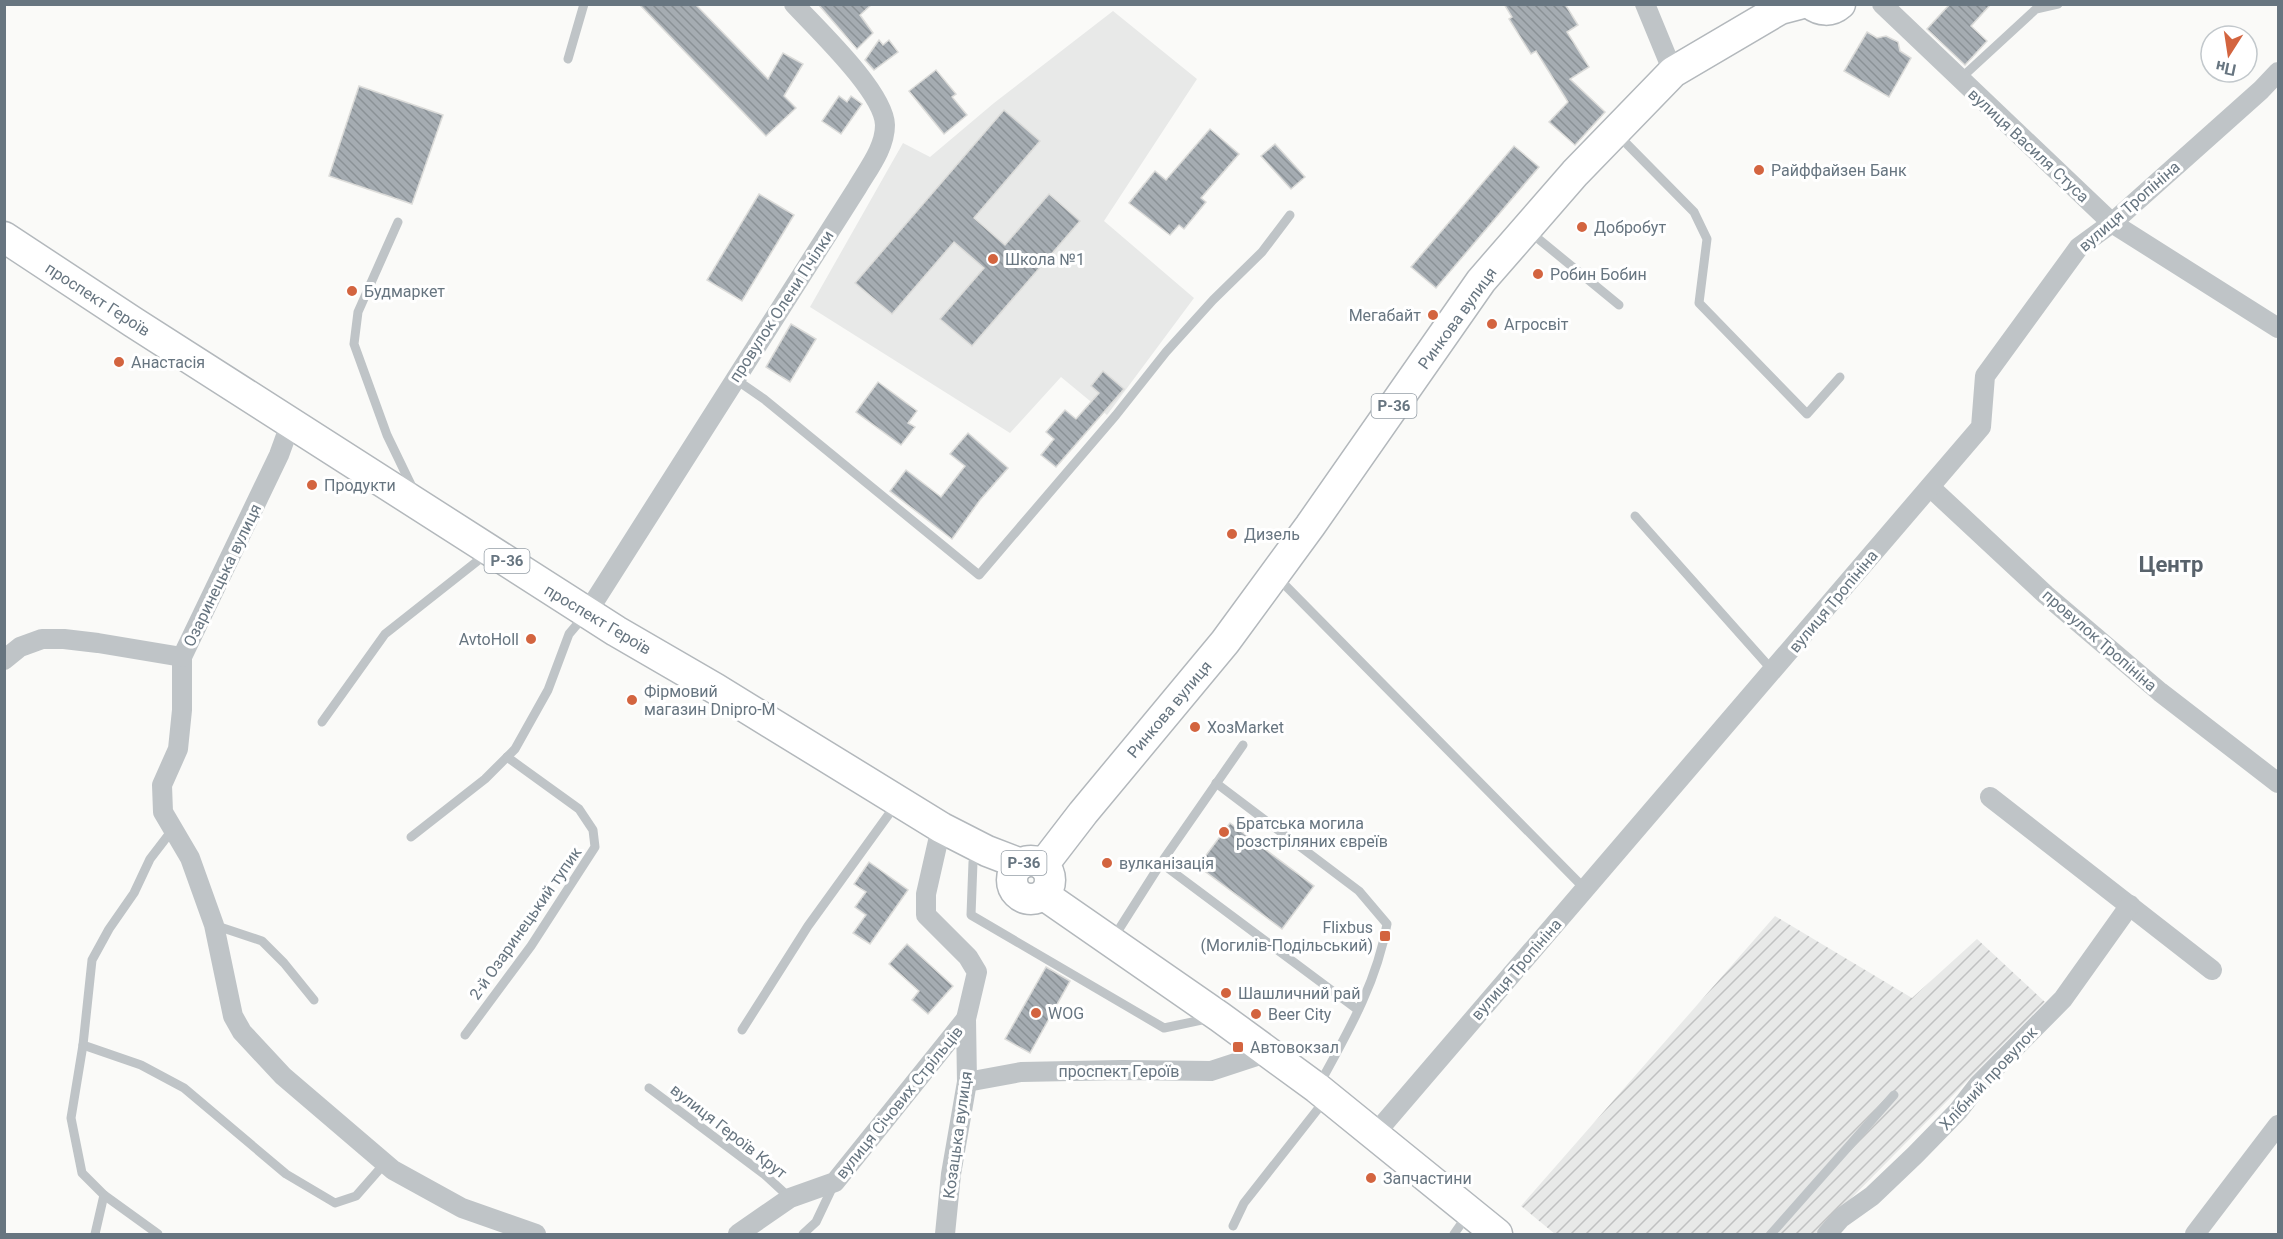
<svg xmlns="http://www.w3.org/2000/svg" width="2283" height="1239" font-family="Roboto,sans-serif">
	<style>
		.built { fill: #e8e9e8 }
		.industrial { fill: url(#industrial-furrows) }
		.building { fill: url(#building-back-hatch); stroke: #dcdcda; stroke-width: 1.5 }
		.lines { fill: none; stroke-linecap: round; stroke-linejoin: round }
		.primary-casing { stroke: #b3b8bc; stroke-width: 33 }
		.lane { stroke: #bfc4c7; stroke-width: 9 }
		.street { stroke: #bfc4c7; stroke-width: 20 }
		.primary { stroke: #fff; stroke-width: 30 }
		.poi-dot { fill: #d3643f; stroke: #fff; stroke-width: 2 }
		.labels { text-anchor: middle; stroke-width: 6; stroke-linejoin: round; paint-order: stroke }
		.shield { fill: #fff; stroke: #959ea6; stroke-width: 1.5 }
		.shield-label { font-size: 15px; font-weight: bold; fill: #677580 }
		.street-label { font-size: 16px; fill: #677580; stroke: #fff }
		.poi-label { font-size: 16px; fill: #677580; stroke: #fff; text-anchor: start }
		.district-label { font-size: 22px; font-weight: bold; fill: #59636c; stroke: #fff }
	</style>
	<defs>
		<pattern id="industrial-furrows" width="10" height="10" patternUnits="userSpaceOnUse" patternTransform="scale(1.5)"><rect width="10" height="10" fill="#e8e9e8"/><path d="M-1 1l2-2M0 10L10 0M9 11l2-2" fill="none" stroke="#c0c1c1"/></pattern>
		<pattern id="building-back-hatch" width="6" height="6" patternUnits="userSpaceOnUse" patternTransform="scale(1.5)"><rect width="6" height="6" fill="#a5acb2"/><path d="M-1 5l2 2M0 0l6 6M5-1l2 2" fill="none" stroke="#8a9196"/></pattern>
	</defs>
	<rect width="100%" height="100%" fill="#fafaf8"/>
	<polygon class="built" points="1113,11 1197,79 1104,221 1194,298 1107,415 1061,377 1010,433 810,307 903,143 930,157 994,103"/>
	<polygon class="industrial" points="1775,916 1912,998 1977,939 2045,1002 1816,1234 1555,1234 1521,1206"/>
	<g class="building">
		<polygon points="639,4 695,4 768,79 783,53 803,64 784,96 796,108 766,136"/>
		<polygon points="818,4 872,4 860,15 873,33 857,49"/>
		<polygon points="1504,4 1565,4 1578,25 1567,32 1589,67 1570,79 1605,112 1575,145 1549,122 1568,102 1536,51 1531,54 1509,19 1512,17"/>
		<polygon points="1950,4 1991,4 1971,26 1987,41 1965,65 1927,29"/>
		<polygon points="1867,32 1877,38 1886,36 1898,42 1900,51 1911,58 1889,97 1844,71"/>
		<polygon points="879,40 883,45 889,40 898,52 874,70 865,60"/>
		<polygon points="936,70 956,94 952,97 967,115 944,134 909,91"/>
		<polygon points="359,86 443,115 412,204 329,176"/>
		<polygon points="839,96 847,102 851,96 862,104 841,134 822,121"/>
		<polygon points="1004,110 1040,141 974,218 1005,245 1049,194 1080,221 972,346 940,319 984,268 954,242 892,314 855,283"/>
		<polygon points="1210,129 1239,154 1201,198 1206,202 1184,229 1179,225 1170,235 1129,203 1155,171 1166,180"/>
		<polygon points="1275,144 1305,177 1291,189 1261,156"/>
		<polygon points="1514,146 1539,167 1436,288 1411,267"/>
		<polygon points="759,194 794,215 742,301 707,280"/>
		<polygon points="791,324 816,339 790,382 766,367"/>
		<polygon points="1103,371 1124,389 1056,467 1041,455 1054,439 1046,432 1065,410 1076,419 1099,393 1091,386"/>
		<polygon points="878,382 917,411 908,423 915,427 901,445 856,412"/>
		<polygon points="968,433 1008,468 980,500 952,539 890,491 906,470 941,497 965,466 950,454"/>
		<polygon points="1230,823 1314,886 1282,929 1198,866"/>
		<polygon points="869,862 908,890 870,944 853,933 866,915 855,907 866,892 854,884"/>
		<polygon points="907,944 953,986 928,1014 912,1000 919,991 889,964"/>
		<polygon points="1046,967 1070,981 1030,1053 1005,1039"/>
	</g>
	<g class="lines">
		<g class="primary-casing">
			<g id="primary">
				<path d="M1811,4c9,7 20,8 29,0"/>
				<polyline points="4,237 133,322 616,631 716,689 942,828 987,851 1021,864"/>
				<circle cx="1031" cy="880" r="19"/>
				<polyline points="1043,865 1083,813 1225,642 1310,526 1481,281 1575,173 1673,72 1780,9 1799,4"/>
				<polyline points="1044,895 1220,1017 1317,1088 1497,1234"/>
			</g>
		</g>
		<g class="lane">
			<polyline points="568,59 584,4"/>
			<polyline points="1960,79 2036,9 2058,4"/>
			<polyline points="1617,134 1694,212 1707,239 1699,303 1807,414 1840,377"/>
			<polyline points="398,222 358,312 354,344 387,435 415,493"/>
			<polyline points="1530,232 1619,305"/>
			<polyline points="735,379 764,399 979,575 1116,415 1166,352 1213,300 1262,252 1290,215"/>
			<polyline points="1635,516 1773,671"/>
			<polyline points="1277,577 1585,889"/>
			<polyline points="322,722 385,634 480,559"/>
			<path d="M1216,783l143,108 28,33c-10,58 -39,108 -67,159"/>
			<polyline points="411,837 485,779 515,749 548,690 569,634 585,615"/>
			<polyline points="973,862 971,915 1164,1028 1211,1018"/>
			<polyline points="1161,863 1358,1010"/>
			<polyline points="214,925 262,941 284,963 314,1000"/>
			<polyline points="1114,937 1161,863 1243,745"/>
			<polyline points="742,1030 808,926 889,814"/>
			<polyline points="465,1035 531,946 595,847 593,830 579,809 507,757"/>
			<polyline points="83,1045 141,1065 184,1088 286,1174 335,1203 356,1196 385,1163"/>
			<polyline points="649,1088 765,1175 790,1198"/>
			<polyline points="104,1195 158,1234"/>
			<polyline points="1233,1226 1244,1203 1325,1100"/>
			<polyline points="95,1234 104,1195 82,1173 71,1118 83,1045 92,960 109,929 134,893 150,859 173,829"/>
			<polyline points="803,1234 816,1222 834,1184"/>
			<polyline points="1454,1234 1468,1214"/>
			<polyline points="1771,1234 1894,1095"/>
		</g>
		<g class="street">
			<polyline points="1645,4 1673,72"/>
			<polyline points="1882,4 2112,223 2278,328"/>
			<polyline points="1930,487 2046,595 2160,692 2278,783"/>
			<path d="M587,613l270,-425c11,-19 28,-40 28,-63 -1,-33 -68,-96 -91,-121"/>
			<polyline points="182,657 182,710 178,749 162,785 163,812 190,858 214,925 233,1016 242,1032 283,1076 393,1170 462,1208 536,1234"/>
			<polyline points="4,660 20,647 42,639 64,639 98,643 182,657 279,455 291,422"/>
			<polyline points="1990,797 2212,970"/>
			<polyline points="938,841 926,894 926,915 968,957 977,972 966,1019 967,1082 951,1174 945,1234"/>
			<polyline points="967,1082 1021,1072 1123,1070 1211,1071 1269,1052"/>
			<polyline points="1374,1135 1981,427 1985,376 2079,247 2112,223 2261,90 2278,72"/>
			<polyline points="738,1234 790,1198 835,1182 966,1019"/>
			<polyline points="1827,1234 1841,1218 1872,1196 1915,1155 1958,1111 1979,1084 2063,999 2130,905"/>
			<polyline points="2195,1234 2278,1125"/>
		</g>
		<use href="#primary" class="primary"/>
	</g>
	<g class="poi-dot">
		<circle cx="1759" cy="170" r="6"/>
		<circle cx="1582" cy="227" r="6"/>
		<circle cx="993" cy="259" r="6"/>
		<circle cx="1538" cy="274" r="6"/>
		<circle cx="352" cy="291" r="6"/>
		<circle cx="1433" cy="315" r="6"/>
		<circle cx="1492" cy="324" r="6"/>
		<circle cx="119" cy="362" r="6"/>
		<circle cx="312" cy="485" r="6"/>
		<circle cx="1232" cy="534" r="6"/>
		<circle cx="531" cy="639" r="6"/>
		<circle cx="632" cy="700" r="6"/>
		<circle cx="1195" cy="727" r="6"/>
		<circle cx="1224" cy="832" r="6"/>
		<circle cx="1107" cy="863" r="6"/>
		<rect x="1379" y="930" width="12" height="12" rx="3"/>
		<circle cx="1226" cy="993" r="6"/>
		<circle cx="1036" cy="1013" r="6"/>
		<circle cx="1256" cy="1014" r="6"/>
		<rect x="1232" y="1041" width="12" height="12" rx="3"/>
		<circle cx="1371" cy="1178" r="6"/>
	</g>
	<g class="labels">
		<g class="shield">
			<rect x="1371.5" y="394" width="45" height="24" rx="4.5"/>
			<rect x="484.5" y="549" width="45" height="24" rx="4.5"/>
			<rect x="1001.5" y="851" width="45" height="24" rx="4.5"/>
		</g>
		<g class="shield-label">
			<text x="1394" y="411">Р-36</text>
			<text x="507" y="566">Р-36</text>
			<text x="1024" y="868">Р-36</text>
		</g>
		<g class="street-label">
			<text transform="translate(2029 145) rotate(43)" y="6">вулиця Василя Стуса</text>
			<text transform="translate(2129 206) rotate(-41)" y="6">вулиця Тропініна</text>
			<text transform="translate(98 299) rotate(33)" y="6">проспект Героїв</text>
			<text transform="translate(781 306) rotate(-57)" y="6">провулок Олени Пчілки</text>
			<text transform="translate(1457 318) rotate(-54)" y="6">Ринкова вулиця</text>
			<text transform="translate(222 575) rotate(-64)" y="6">Озаринецька вулиця</text>
			<text transform="translate(1833 601) rotate(-50)" y="6">вулиця Тропініна</text>
			<text transform="translate(598 619) rotate(31)" y="6">проспект Героїв</text>
			<text transform="translate(2100 640) rotate(41)" y="6">провулок Тропініна</text>
			<text transform="translate(1169 709) rotate(-50)" y="6">Ринкова вулиця</text>
			<text transform="translate(525 923) rotate(-55)" y="6">2-й Озаринецький тупик</text>
			<text transform="translate(1516 969) rotate(-49)" y="6">вулиця Тропініна</text>
			<text x="1119" y="1077">проспект Героїв</text>
			<text transform="translate(1988 1078) rotate(-47)" y="6">Хлібний провулок</text>
			<text transform="translate(899 1102) rotate(-51)" y="6">вулиця Січових Стрільців</text>
			<text transform="translate(729 1131) rotate(38)" y="6">вулиця Героїв Крут</text>
			<text transform="translate(957 1135) rotate(-82)" y="6">Козацька вулиця</text>
		</g>
		<g class="poi-label">
			<text x="1771" y="176">Райффайзен Банк</text>
			<text x="1594" y="233">Добробут</text>
			<text x="1005" y="265">Школа №1</text>
			<text x="1550" y="280">Робин Бобин</text>
			<text x="364" y="297">Будмаркет</text>
			<text x="1421" y="321" text-anchor="end">Мегабайт</text>
			<text x="1504" y="330">Агросвіт</text>
			<text x="131" y="368">Анастасія</text>
			<text x="324" y="491">Продукти</text>
			<text x="1244" y="540">Дизель</text>
			<text x="519" y="645" text-anchor="end">AvtoHoll</text>
			<text x="644" y="697">Фірмовий<tspan x="644" dy="18">магазин Dnipro-M</tspan></text>
			<text x="1207" y="733">ХозMarket</text>
			<text x="1236" y="829">Братська могила<tspan x="1236" dy="18">розстріляних євреїв</tspan></text>
			<text x="1119" y="869">вулканізація</text>
			<text x="1373" y="933" text-anchor="end">Flixbus<tspan x="1373" dy="18">(Могилів-Подільський)</tspan></text>
			<text x="1238" y="999">Шашличний рай</text>
			<text x="1048" y="1019">WOG</text>
			<text x="1268" y="1020">Beer City</text>
			<text x="1250" y="1053">Автовокзал</text>
			<text x="1383" y="1184">Запчастини</text>
		</g>
		<g class="district-label">
			<text x="2171" y="572">Центр</text>
		</g>
	</g>
	<rect width="2283" height="1239" fill="none" stroke="#677580" stroke-width="12"/>
	<g transform="translate(2229 54) rotate(192)"><circle r="28" fill="#ffffff" stroke="#c2c8cc" stroke-width="1.5"/>
	<path d="M0-4.5L10 22L0 15L-10 22Z" fill="#d3643f"/>
	<text y="-9" font-size="16" font-weight="bold" text-anchor="middle" fill="#677580">Пн</text>
	</g>
</svg>
